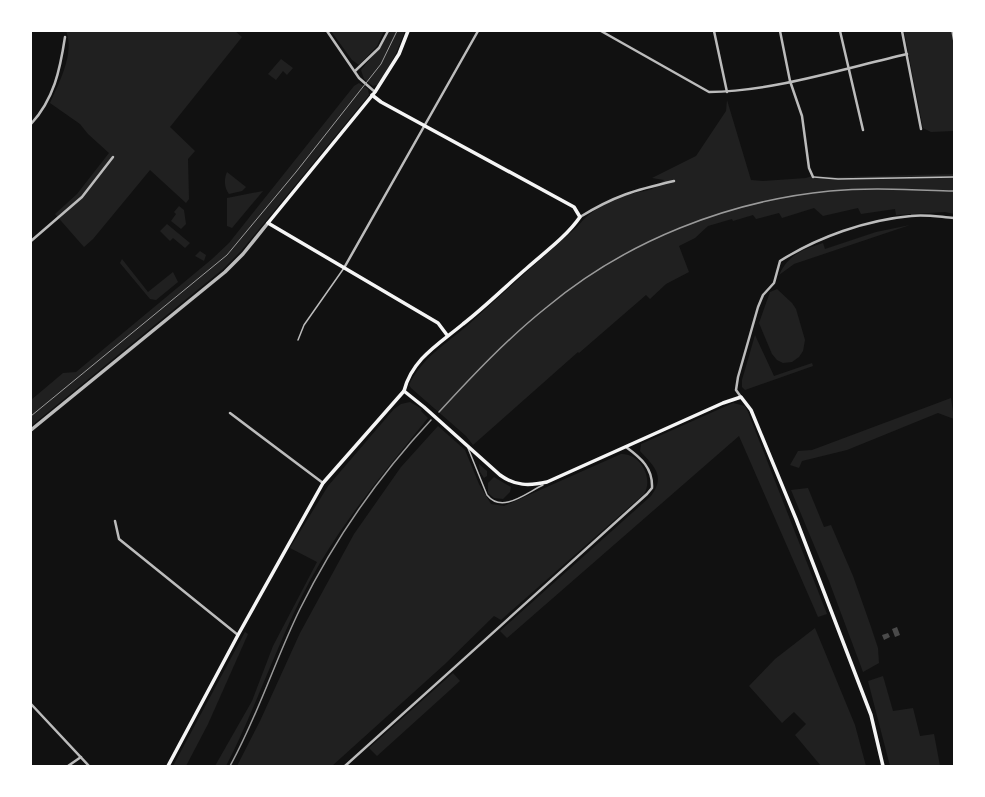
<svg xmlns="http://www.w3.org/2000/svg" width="985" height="797" font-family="'Golos Text',sans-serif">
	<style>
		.green { fill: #202020 }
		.building { fill: #4a4a4a }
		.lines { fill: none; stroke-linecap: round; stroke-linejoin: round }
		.service { stroke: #bcbcbc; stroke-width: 1.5 }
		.minor { stroke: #bcbcbc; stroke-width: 2.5 }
		.tertiary { stroke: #bcbcbc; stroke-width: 3.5 }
		.secondary { stroke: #f5f5f5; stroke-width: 3.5 }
		.tram { stroke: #9a9a9a; stroke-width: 1 }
		.rail { stroke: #9a9a9a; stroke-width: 1.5 }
	</style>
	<rect width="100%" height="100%" fill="#111"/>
	<g class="green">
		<path d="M66,31h169l7,6 -72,90 25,24 -7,8 1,40 -3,4 -36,-33 -57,69 -9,8 -29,-33 22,-20 32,-41 -21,-19 -8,-10 -30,-21c9,-20 25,-50 16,-72z"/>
		<polygon points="331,31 384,31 377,46 359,65 352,60"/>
		<polygon points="388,31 405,31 396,53 385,75 377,85 373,86 364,79 361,70 383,43"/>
		<polygon points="904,31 954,31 954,131 931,132 923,128"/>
		<polygon points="281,59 293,68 287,75 283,71 276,80 268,74"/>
		<polygon points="359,83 368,89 369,95 241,251 223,269 31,426 31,400 63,373 76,372 212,259 229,243 354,86"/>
		<path d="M727,100l24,80 12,1 43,-3 6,-2 26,1 116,-3v40l-9,-2 -49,3 -1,-6 -34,5 -3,-6 -35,8 -9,-8 -32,10 -3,-5 -23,6 -3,-4 -20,6 -1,-2 -24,7 -13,12 -16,8 10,26 -23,12 -16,15 -4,-4 -67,58 -1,-1 -105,93 -7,-9 -55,-48 -2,-3c12,-26 38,-42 59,-60 36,-33 72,-65 109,-98 13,-17 33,-27 54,-33 14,-4 22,-2 33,-14l-12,-2 44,-22 30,-45z"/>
		<path d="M227,172l19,15 -4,4 -13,3c-5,-6 -5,-16 -2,-22z"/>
		<polygon points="263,191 232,228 227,226 227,198"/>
		<polygon points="179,206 184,210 186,224 181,229 171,221 176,214 174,212"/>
		<polygon points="167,224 190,243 185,248 173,238 170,241 160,231"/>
		<path d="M910,225l-116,39 -15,11c10,-21 23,-25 44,-32l2,6 51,-17z"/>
		<polygon points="200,251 206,255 204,261 195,256"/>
		<polygon points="122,259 148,292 173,272 178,282 156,300 150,299 120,263"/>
		<polygon points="777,289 792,303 796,309 805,340 803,351 799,357 792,362 783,363 777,360 772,354 759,323 770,292"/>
		<polygon points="755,335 774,376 812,363 813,366 745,390 742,387 742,380"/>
		<polygon points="951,398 954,419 938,413 847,450 802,461 799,468 790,465 798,451 812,450"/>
		<path d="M410,402l12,7 -1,2 7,7c-38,47 -77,93 -108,145 -34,57 -57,127 -86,187l-8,16h-11l37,-65 21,-55 44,-84 -27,-14 38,-62 66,-77 7,-5z"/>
		<path d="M733,403l12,3 3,6 79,202 -9,3 -79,-181 -232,202 -7,-7 151,-135c15,-20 3,-30 -11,-45l1,-7z"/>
		<path d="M438,426l27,24 14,34 12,20 13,2 117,-52c19,-1 33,24 23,40l-143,126 -7,-4 -49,48 -113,102h-95l23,-45 40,-88 54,-99 47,-67z"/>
		<polygon points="479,464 487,471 487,476 484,478 480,472"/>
		<polygon points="494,477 511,487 510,492 503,499 494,498 488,493 488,483"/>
		<polygon points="808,488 824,527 831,525 853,576 871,627 878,648 879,663 863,672 829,581 791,490"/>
		<polygon points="815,628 855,725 866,766 821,766 795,735 806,724 794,712 782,723 749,686 775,659"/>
		<polygon points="245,632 248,634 208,724 186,766 173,766"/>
		<polygon points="453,673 460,681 377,756 369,748"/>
		<polygon points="883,676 893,711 913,708 920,736 934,734 940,766 890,766 868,681"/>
	</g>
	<g class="building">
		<polygon points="897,627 900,635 895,637 892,629"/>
		<polygon points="888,633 890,637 884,640 882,635"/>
	</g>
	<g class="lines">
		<g class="service">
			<polyline points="952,31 954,42"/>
			<polyline points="814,177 838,179 954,177"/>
			<polyline points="298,340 304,325 344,268"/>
			<path d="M468,448l19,47c15,19 39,-2 56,-10"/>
		</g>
		<g class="minor">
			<polyline points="327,31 359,78 375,92"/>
			<path d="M601,31l108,61c66,-1 133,-23 198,-38"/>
			<polyline points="714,31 727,92"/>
			<polyline points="780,31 790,81 802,116 809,168 813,177"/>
			<polyline points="840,31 863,130"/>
			<polyline points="902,31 921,129"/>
			<polyline points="355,71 379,48 388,31"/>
			<path d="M31,124c23,-25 29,-54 34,-87"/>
			<path d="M580,217c34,-21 55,-27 94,-36"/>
			<polyline points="31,241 82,197 113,157"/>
			<polyline points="344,268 478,31"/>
			<path d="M741,397l-5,-7 2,-13 20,-70 5,-12 11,-12 6,-22c38,-24 86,-41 131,-45 14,-2 29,1 43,2"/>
			<polyline points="230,413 323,483"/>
			<polyline points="115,521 119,539 238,635"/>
			<polyline points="31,704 89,766"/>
			<polyline points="68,766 81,757"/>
			<path d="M345,766l302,-272 5,-6c1,-20 -11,-30 -26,-41"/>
		</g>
		<polyline class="tertiary" points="31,430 225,272 243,254 268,223"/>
		<g class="secondary">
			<polyline points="408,31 399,54 375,92 268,223 438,323 447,335"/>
			<path d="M404,391l20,16 76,68c15,11 29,11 47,7l176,-79 18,-6 10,13 45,109 75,196 12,51"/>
			<path d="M168,766l70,-131 85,-152 81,-92c8,-32 35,-47 59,-67 22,-17 43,-38 64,-56 18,-16 39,-31 53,-51l-6,-10 -193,-105 -9,-7"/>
		</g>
		<polyline class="tram" points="31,416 227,255 296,172 381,64 397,31"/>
		<g class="rail">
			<path d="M439,412c34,-37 69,-74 108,-105 79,-66 181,-106 283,-116 41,-4 83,-1 124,0"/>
			<path d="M230,766c28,-50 45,-106 70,-157 34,-69 79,-133 131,-189"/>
		</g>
	</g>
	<rect width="985" height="797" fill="none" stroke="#ffffff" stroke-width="64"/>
</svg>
